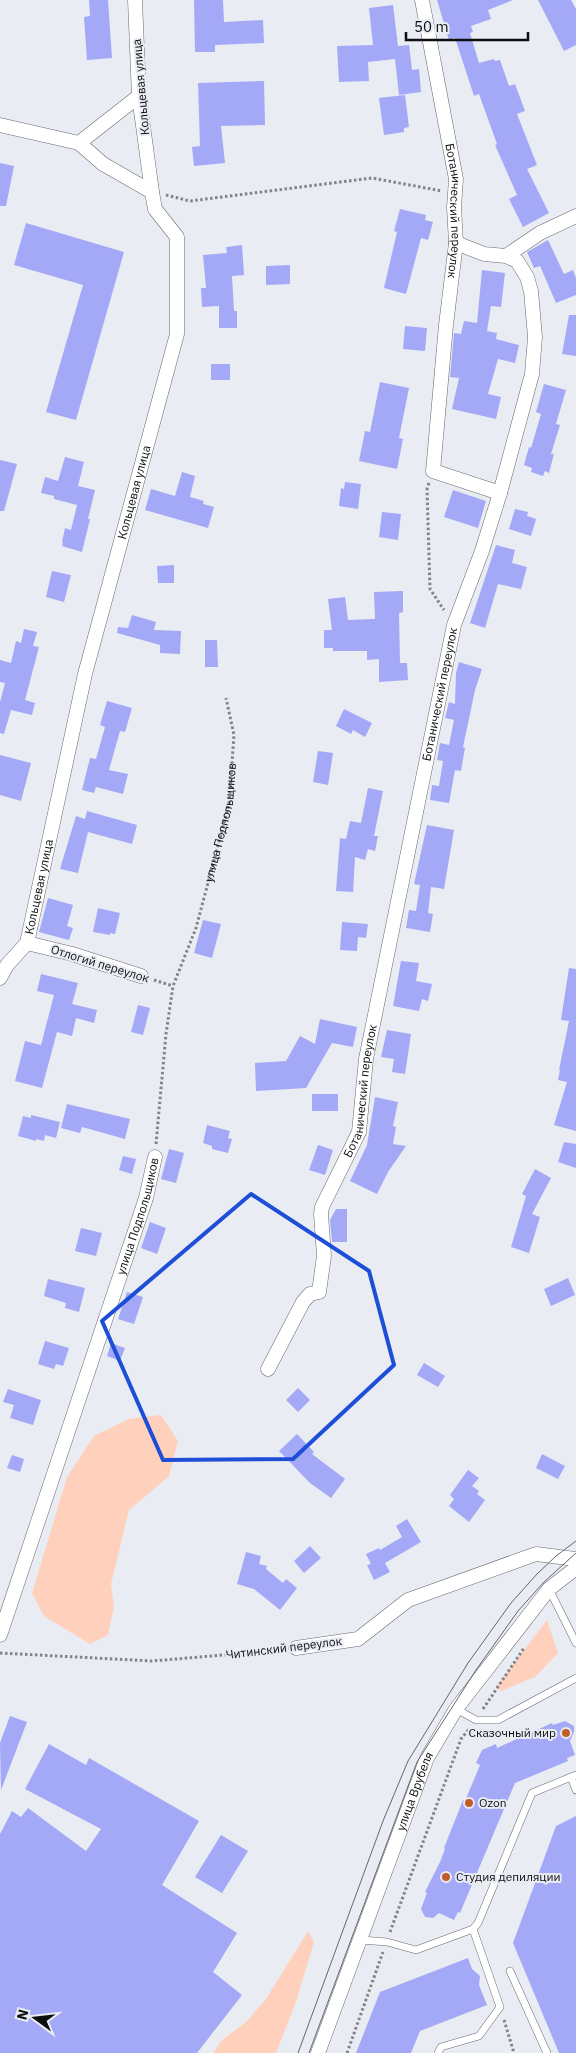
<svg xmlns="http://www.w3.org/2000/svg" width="576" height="2053" font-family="'IBM Plex Sans',sans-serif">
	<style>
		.green { fill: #ffd1bc }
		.building { fill: #a3a9f6 }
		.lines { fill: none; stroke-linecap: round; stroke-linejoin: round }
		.service-casing { stroke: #686970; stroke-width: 8 }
		.minor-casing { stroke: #686970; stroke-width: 15 }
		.path { stroke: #828389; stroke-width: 3; stroke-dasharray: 2.5 2.5; stroke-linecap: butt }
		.service { stroke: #fff; stroke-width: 7 }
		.minor { stroke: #fff; stroke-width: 14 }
		.tram { stroke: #65666b; stroke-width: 1 }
		.marked { fill: none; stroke: #1d4ed8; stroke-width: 4; stroke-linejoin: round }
		.poi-dot { fill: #c15d28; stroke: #eaecf4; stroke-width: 2 }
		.labels { text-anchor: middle; stroke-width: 4; stroke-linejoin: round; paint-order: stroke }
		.street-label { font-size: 12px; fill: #0d0e10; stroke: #eaecf4 }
		.poi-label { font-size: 12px; fill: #0d0e10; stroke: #eaecf4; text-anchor: start }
	</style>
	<rect width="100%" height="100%" fill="#eaecf4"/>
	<g class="green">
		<polygon points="161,1415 178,1441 169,1476 129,1510 111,1584 114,1607 108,1635 90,1644 44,1616 32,1593 67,1477 94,1436 129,1419"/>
		<polygon points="547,1620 558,1653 535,1677 501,1691 496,1687"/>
		<polygon points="308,1931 314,1942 296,2002 276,2053 213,2053 222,2040 246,2022 266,1999"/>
	</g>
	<g class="building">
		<polygon points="89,0 108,0 112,58 87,60 84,17 90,16"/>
		<polygon points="194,0 223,0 224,22 263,20 264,43 215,45 215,52 195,52"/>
		<polygon points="437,0 513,0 488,10 491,19 471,26 473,32 470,33 479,63 494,59 495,61 500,60 509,86 515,84 525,111 517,114 537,165 527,169 549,213 523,227 509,199 517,195 495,145 497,144 479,94 474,96 455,38 449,40"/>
		<polygon points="538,0 571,0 576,9 576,45 564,51"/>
		<polygon points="393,5 398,46 409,45 412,70 419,69 421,92 399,95 395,59 368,62 369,81 339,82 337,46 373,45 369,8"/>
		<polygon points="264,81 265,125 221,126 225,163 194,166 192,147 200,146 198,83"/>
		<polygon points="405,95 409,127 404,128 404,132 384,135 379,98"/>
		<polygon points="0,163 14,166 6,206 0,206"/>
		<polygon points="400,209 426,215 425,220 433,222 428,240 421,238 406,294 384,288 397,232 394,231"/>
		<polygon points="26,223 124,252 76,420 46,412 83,285 14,265"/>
		<polygon points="548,240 564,274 573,270 576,278 576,295 556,303 540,266 534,268 527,252"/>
		<polygon points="242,245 244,275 232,276 234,311 237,311 237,328 219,328 219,306 202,307 201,288 206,288 203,255 227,253 226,247"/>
		<polygon points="290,265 290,284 266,285 266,266"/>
		<polygon points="482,270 505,273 501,307 491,306 487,331 497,333 496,339 519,345 515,363 498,359 488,394 501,397 496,419 452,409 459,378 450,377 454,333 461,334 464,321 477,323"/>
		<polygon points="569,315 576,315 576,356 562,354"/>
		<polygon points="405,326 427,328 425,351 403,349"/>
		<rect x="211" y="364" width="19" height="16"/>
		<polygon points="380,382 409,388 399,438 403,439 397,469 359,461 365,431 370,432"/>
		<polygon points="544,384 566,390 556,424 560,425 551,454 554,454 549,473 545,471 543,476 531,472 532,468 524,465 529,447 531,448 541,414 536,412"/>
		<polygon points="65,457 84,462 78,486 95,490 88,519 90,519 82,552 62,546 63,542 62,542 65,528 71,530 77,505 54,499 54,496 41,493 45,477 58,481"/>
		<polygon points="0,460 17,464 4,511 0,511"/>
		<polygon points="182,472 195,476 190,497 204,501 203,504 214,507 208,528 145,510 151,489 175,496"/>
		<polygon points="345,482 361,484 358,509 339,506 341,488 344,489"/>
		<polygon points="453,490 486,501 478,528 444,517"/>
		<polygon points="515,509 528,512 527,516 536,519 531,536 509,529"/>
		<polygon points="382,512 401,514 398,540 379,537"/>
		<polygon points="496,545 515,550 512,563 527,567 521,589 498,584 485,628 470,623"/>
		<polygon points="174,565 174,583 158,583 157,566"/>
		<polygon points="52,571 71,575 64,602 46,597"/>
		<polygon points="403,591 403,612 399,613 400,663 407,663 408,680 379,682 379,659 367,660 367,651 333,651 333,648 324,648 324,630 332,630 328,599 345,597 348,620 375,619 374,592"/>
		<polygon points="132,615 156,622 154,630 181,631 180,654 160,653 160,645 117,633 118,627 128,628"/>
		<polygon points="24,629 37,632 33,646 39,647 25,700 35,703 32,715 11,710 4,734 0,733 0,702 5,683 0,682 0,660 11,663 16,641 21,643"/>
		<polygon points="205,640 217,640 218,667 205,667"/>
		<polygon points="459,662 482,669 475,690 463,747 465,748 461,771 455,770 449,803 430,800 432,785 439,786 443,761 437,760 440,743 449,745 454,720 445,718 449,702 455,704 456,673"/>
		<polygon points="107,701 132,708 125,732 120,731 109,770 128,774 123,794 96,787 94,793 82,790 90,758 96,759 105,727 100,725"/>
		<polygon points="344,709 372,723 365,737 353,730 351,734 336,726"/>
		<polygon points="318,751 333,753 328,785 313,782"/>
		<polygon points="0,755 31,763 21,801 0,795"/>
		<polygon points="368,788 383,791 374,836 378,836 375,851 368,849 365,860 355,857 353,892 336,891 340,838 346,839 350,821 361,823"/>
		<polygon points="87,811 137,825 132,844 88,832 78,873 60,869 76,816 85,819"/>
		<polygon points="427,825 454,830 444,889 431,887 428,913 433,914 430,932 406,928 409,910 416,911 420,885 414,884"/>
		<polygon points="48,898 73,905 67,926 73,928 69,940 39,932"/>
		<polygon points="98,908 120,913 115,934 110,933 110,935 93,932"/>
		<polygon points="203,920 221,924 212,958 194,953"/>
		<polygon points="342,922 368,924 366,938 358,937 357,951 340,950"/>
		<polygon points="401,961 419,963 416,981 432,984 428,1001 422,999 419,1011 393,1006"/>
		<polygon points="569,968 576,969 576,1131 554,1125 567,1082 558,1080 560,1070 559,1070 569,1021 561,1020"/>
		<polygon points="41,974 78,983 72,1004 97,1010 94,1023 76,1018 72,1036 57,1032 42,1088 15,1081 25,1041 41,1045 54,995 37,991"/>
		<polygon points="138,1005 150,1008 143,1035 131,1032"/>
		<polygon points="320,1019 357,1027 353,1047 332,1043 306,1088 256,1091 255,1063 286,1061 300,1036 315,1044"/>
		<polygon points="387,1030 411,1034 405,1074 392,1072 394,1059 381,1057"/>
		<rect x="312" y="1094" width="26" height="17"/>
		<polygon points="375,1097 398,1102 393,1126 396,1127 393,1144 406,1146 388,1172 377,1194 350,1181 367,1145"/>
		<polygon points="67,1104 130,1119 125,1139 82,1127 80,1133 61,1128"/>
		<polygon points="31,1115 60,1122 56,1138 45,1135 44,1141 36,1139 36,1141 18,1136 23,1116 31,1118"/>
		<polygon points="207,1125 230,1131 228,1138 232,1139 228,1153 212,1149 212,1146 203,1143"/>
		<polygon points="564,1142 576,1144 576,1168 558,1162"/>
		<polygon points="318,1145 333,1150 325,1175 309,1170"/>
		<polygon points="169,1149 184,1153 176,1183 161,1179"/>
		<polygon points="123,1156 136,1159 132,1174 119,1170"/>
		<polygon points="535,1169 551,1178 532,1214 540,1217 529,1253 511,1247 526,1196 522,1194"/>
		<polygon points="336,1209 347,1209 347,1242 332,1242 330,1220"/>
		<polygon points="150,1222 166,1228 157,1254 141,1248"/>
		<polygon points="81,1228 102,1233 96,1256 75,1251"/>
		<polygon points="568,1278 575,1295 551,1306 544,1289"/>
		<polygon points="48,1279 85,1288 79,1312 65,1308 66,1303 44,1296"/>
		<polygon points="127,1292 143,1297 134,1324 118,1319"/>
		<polygon points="45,1341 69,1348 63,1366 56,1364 54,1369 38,1364"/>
		<polygon points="111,1343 125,1348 120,1361 107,1356"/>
		<polygon points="424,1363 445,1376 438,1387 417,1375"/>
		<polygon points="298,1388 310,1400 298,1412 286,1400"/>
		<polygon points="8,1389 41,1400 33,1425 10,1418 14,1405 3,1402"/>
		<polygon points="297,1434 314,1452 312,1454 345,1479 331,1498 310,1483 279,1451"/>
		<polygon points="542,1454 565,1466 558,1479 536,1468"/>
		<polygon points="12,1455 24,1459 20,1472 7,1468"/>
		<polygon points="468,1470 479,1478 472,1486 479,1491 477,1494 485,1500 469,1522 449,1506 454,1499 450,1495"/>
		<polygon points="407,1519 421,1542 385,1563 390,1572 374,1580 367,1565 371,1564 366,1554 379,1548 380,1550 402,1537 396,1526"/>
		<polygon points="310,1546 321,1558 304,1573 294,1561"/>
		<polygon points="246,1552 261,1556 259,1564 267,1566 266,1569 283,1583 286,1579 297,1588 280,1610 254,1589 237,1584"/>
		<polygon points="10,1716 27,1722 1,1790 0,1743"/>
		<polygon points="565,1721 574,1726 574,1732 570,1741 575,1755 567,1758 568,1761 515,1783 460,1913 458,1912 454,1920 439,1913 433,1918 425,1917 421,1909 427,1893 425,1892 440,1862 445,1849 444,1848 463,1800 465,1801 480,1765 476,1763 482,1750 496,1744 497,1748 552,1723 553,1725"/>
		<polygon points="49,1744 86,1765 89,1758 199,1821 162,1885 237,1933 213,1972 242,1995 197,2053 0,2053 0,1834 12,1811 21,1817 28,1808 86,1851 101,1829 25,1789"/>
		<polygon points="576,1816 576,2053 559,2053 513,1943 556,1826"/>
		<polygon points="221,1835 248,1851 222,1893 195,1877"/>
		<polygon points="468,1958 472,1969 480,1976 479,1985 487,2005 420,2031 411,2053 356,2053 380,1992"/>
	</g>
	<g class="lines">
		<g class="service-casing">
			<g id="service">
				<polyline points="549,1589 576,1643"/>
				<polyline points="456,1709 476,1720 498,1720 576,1678"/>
				<polyline points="571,1777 576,1790"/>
				<polyline points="361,1940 387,1942 416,1950 473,1929 478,1923 532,1793 576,1775"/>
				<polyline points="510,1971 547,2053"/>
				<polyline points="438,2053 441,2047 479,2036 500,2007 473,1929"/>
			</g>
		</g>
		<g class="minor-casing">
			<g id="minor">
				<path id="s2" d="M422,0l34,179 -2,28 2,36 -10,82 -13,146 67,22"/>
				<polyline points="0,125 79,143 139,96"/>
				<polyline points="79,143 103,164 152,192"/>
				<polyline points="506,256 540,233 576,216"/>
				<polyline points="27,943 72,954 141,976"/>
				<path id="s3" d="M0,978l7,-13 20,-22 58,-269 92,-340v-97l-22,-28 -3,-17 -13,-96 -4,-96"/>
				<path id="s4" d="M268,1369l35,-67 7,-8 9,-2 5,-36 -3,-42 1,-7 37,-75 7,-73 88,-434 28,-74 18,-58 32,-119 3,-37 -4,-46 -4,-14 -10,-16 -11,-5 -22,-2 -28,-11"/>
				<path id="s5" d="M0,1635l146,-437 9,-41"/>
				<polyline points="296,1648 358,1639 408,1600 536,1554 576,1559"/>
				<path id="s6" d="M318,2053l109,-295 29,-49 93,-120 27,-21"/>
			</g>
		</g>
		<g class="path">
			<polyline points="166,195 190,201 372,178 442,191"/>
			<polyline points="429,483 427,489 430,589 444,610"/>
			<polyline points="154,980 173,986"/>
			<path id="s1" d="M156,1144l10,-110 7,-48 23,-58 33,-124 5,-69 -8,-37"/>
			<polyline points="0,1653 152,1661 283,1650"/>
			<polyline points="483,1709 524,1648"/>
			<polyline points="390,1932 461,1739 469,1729"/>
			<polyline points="504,2020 514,2053"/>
			<polyline points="347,2053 383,1952"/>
		</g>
		<use href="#service" class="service"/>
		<use href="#minor" class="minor"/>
		<g class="tram">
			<polyline points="298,2053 383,1821 408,1761 468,1663 511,1603 537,1574 556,1556 576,1541"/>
			<polyline points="309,2053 417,1762 476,1670 518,1611 544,1582 576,1553"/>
		</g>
	</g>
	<path class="marked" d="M251,1194l118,77 25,94 -101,94 -130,1 -61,-139z"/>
	<g class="poi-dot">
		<circle cx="566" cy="1733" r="5"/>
		<circle cx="469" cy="1803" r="5"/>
		<circle cx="446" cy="1877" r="5"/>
	</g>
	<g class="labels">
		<g class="street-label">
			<text transform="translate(141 87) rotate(-95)" y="4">Кольцевая улица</text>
			<text dy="4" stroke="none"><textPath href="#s2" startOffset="214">Ботанический переулок</textPath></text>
			<text dy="4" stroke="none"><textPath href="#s3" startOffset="508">Кольцевая улица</textPath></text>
			<text dy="4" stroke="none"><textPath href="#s4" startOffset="710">Ботанический переулок</textPath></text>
			<text dy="4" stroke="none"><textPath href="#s1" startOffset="330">улица Подпольщиков</textPath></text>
			<text dy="4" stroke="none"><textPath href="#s3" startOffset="102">Кольцевая улица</textPath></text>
			<text transform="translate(100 964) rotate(17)" y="4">Отлогий переулок</text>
			<text dy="4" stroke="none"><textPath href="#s4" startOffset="305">Ботанический переулок</textPath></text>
			<text dy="4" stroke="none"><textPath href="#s5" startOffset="441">улица Подпольщиков</textPath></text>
			<text transform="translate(284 1648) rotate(-7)" y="4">Читинский переулок</text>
			<text dy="4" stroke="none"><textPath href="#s6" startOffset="279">улица Врубеля</textPath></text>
		</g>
		<g class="poi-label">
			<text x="556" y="1737" text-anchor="end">Сказочный мир</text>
			<text x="479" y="1807">Ozon</text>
			<text x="456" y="1881">Студия депиляции</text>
		</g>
	</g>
	<g transform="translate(35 2018) rotate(285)" stroke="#eaecf4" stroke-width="4" paint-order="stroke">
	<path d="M0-4L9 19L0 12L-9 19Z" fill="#0d0e10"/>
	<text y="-8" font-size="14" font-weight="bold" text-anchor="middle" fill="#0d0e10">N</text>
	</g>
	<path d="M406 32v8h122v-8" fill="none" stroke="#0d0e10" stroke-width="2.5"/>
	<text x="414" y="32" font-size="15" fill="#0d0e10" stroke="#eaecf4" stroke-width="4" paint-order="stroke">50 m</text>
</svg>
